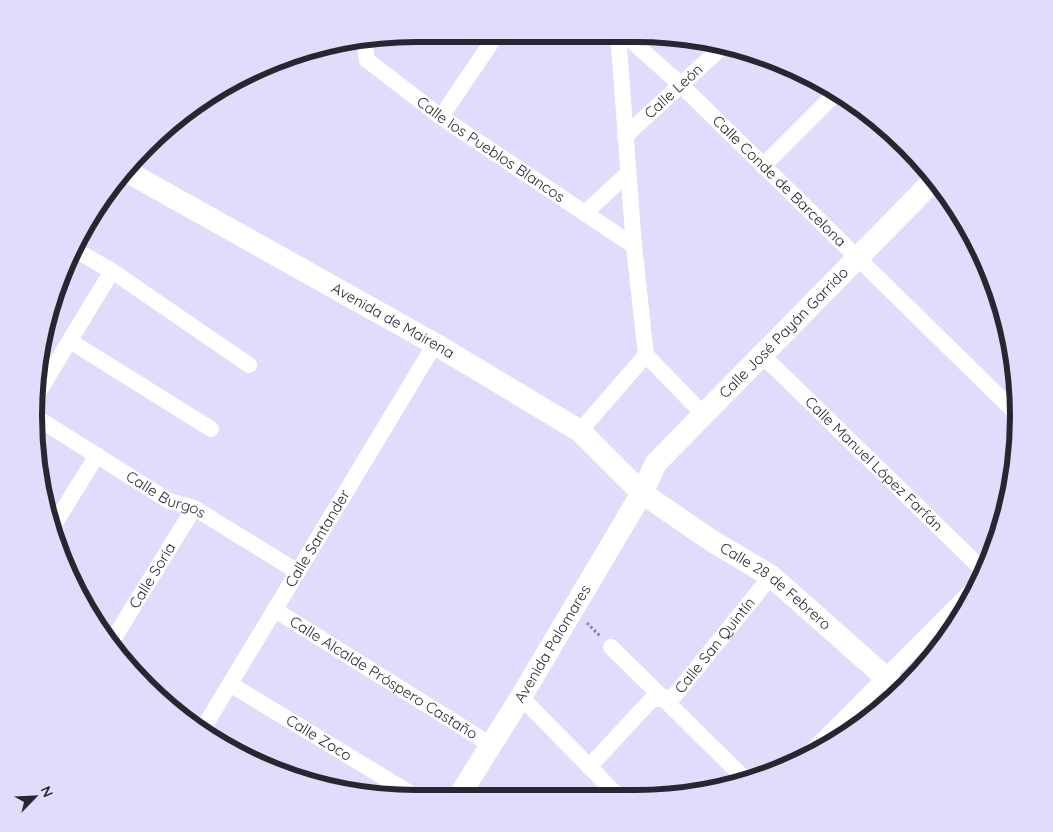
<svg xmlns="http://www.w3.org/2000/svg" width="1053" height="832" font-family="Quicksand,sans-serif">
	<style>
		.lines { fill: none; stroke-linecap: round; stroke-linejoin: round }
		.path { stroke: #868197; stroke-width: 3; stroke-dasharray: 2.5 2.5; stroke-linecap: butt }
		.street { stroke: #fff; stroke-width: 16 }
		.secondary { stroke: #fff; stroke-width: 22 }
		.labels { text-anchor: middle; stroke-width: 4; stroke-linejoin: round; paint-order: stroke }
		.street-label { font-size: 15px; fill: #292632; stroke: #e2dbfc }
		.rim { fill: none; stroke: #292632; stroke-width: 6 }
	</style>
	<rect width="100%" height="100%" fill="#e2dbfc"/>
	<g class="lines">
		<polyline class="path" points="587,623 600,636"/>
		<g class="street">
			<path id="s1" d="M624,34l57,51 337,330"/>
			<path id="s2" d="M364,41l3,19 74,57 193,129"/>
			<polyline points="441,117 497,34"/>
			<path id="s3" d="M625,136l97,-89"/>
			<polyline points="763,166 835,94"/>
			<polyline points="585,213 628,173"/>
			<polyline points="79,252 112,271 249,365"/>
			<polyline points="70,341 211,429"/>
			<polyline points="646,355 704,415"/>
			<path id="s4" d="M762,355l223,217"/>
			<polyline points="36,396 112,271"/>
			<path id="s5" d="M34,416l135,85 25,7 104,64"/>
			<polyline points="580,431 646,355 634,246 618,34"/>
			<polyline points="52,528 97,455"/>
			<path id="s6" d="M275,610l216,135"/>
			<path id="s7" d="M111,643l83,-135"/>
			<polyline points="611,647 747,781"/>
			<path id="s8" d="M230,684l178,108"/>
			<polyline points="521,697 619,797"/>
			<path id="s9" d="M201,732l234,-388"/>
			<polyline points="806,757 981,581"/>
			<path id="s10" d="M589,767l63,-68h12l11,-4 96,-119"/>
		</g>
		<g class="secondary">
			<path id="s11" d="M126,171l309,173 145,87 62,62 70,48 59,35 130,115"/>
			<path id="s12" d="M461,793l60,-96 121,-204 14,-30 279,-284"/>
		</g>
	</g>
	<g class="labels">
		<g class="street-label">
			<text dy="5" stroke="none"><textPath href="#s3" startOffset="66">Calle León</textPath></text>
			<text dy="5" stroke="none"><textPath href="#s2" startOffset="172">Calle los Pueblos Blancos</textPath></text>
			<text dy="5" stroke="none"><textPath href="#s1" startOffset="214">Calle Conde de Barcelona</textPath></text>
			<text dy="5" stroke="none"><textPath href="#s11" startOffset="306">Avenida de Mairena</textPath></text>
			<text dy="5" stroke="none"><textPath href="#s12" startOffset="566">Calle José Payán Garrido</textPath></text>
			<text dy="5" stroke="none"><textPath href="#s4" startOffset="156">Calle Manuel López Farfán</textPath></text>
			<text dy="5" stroke="none"><textPath href="#s5" startOffset="154">Calle Burgos</textPath></text>
			<text dy="5" stroke="none"><textPath href="#s9" startOffset="226">Calle Santander</textPath></text>
			<text dy="5" stroke="none"><textPath href="#s7" startOffset="79">Calle Soria</textPath></text>
			<text dy="5" stroke="none"><textPath href="#s11" startOffset="774">Calle 28 de Febrero</textPath></text>
			<text dy="5" stroke="none"><textPath href="#s12" startOffset="175">Avenida Palomares</textPath></text>
			<text dy="5" stroke="none"><textPath href="#s10" startOffset="180">Calle San Quintín</textPath></text>
			<text dy="5" stroke="none"><textPath href="#s6" startOffset="128">Calle Alcalde Próspero Castaño</textPath></text>
			<text dy="5" stroke="none"><textPath href="#s8" startOffset="104">Calle Zoco</textPath></text>
		</g>
	</g>
	<path d="M0 0H1053V832H0ZM416 42H636A374 374 0 0 1 1010 416V416A374 374 0 0 1 636 790H416A374 374 0 0 1 42 416V416A374 374 0 0 1 416 42Z" fill="#e2dbfc" fill-rule="evenodd"/>
	<path class="rim" d="M416 42H636A374 374 0 0 1 1010 416V416A374 374 0 0 1 636 790H416A374 374 0 0 1 42 416V416A374 374 0 0 1 416 42Z"/>
	<g transform="translate(35 797) rotate(66)" stroke="#e2dbfc" stroke-width="4" paint-order="stroke">
	<path d="M0-4L9 19L0 12L-9 19Z" fill="#292632"/>
	<text y="-8" font-size="14" font-weight="bold" text-anchor="middle" fill="#292632">N</text>
	</g>
</svg>
